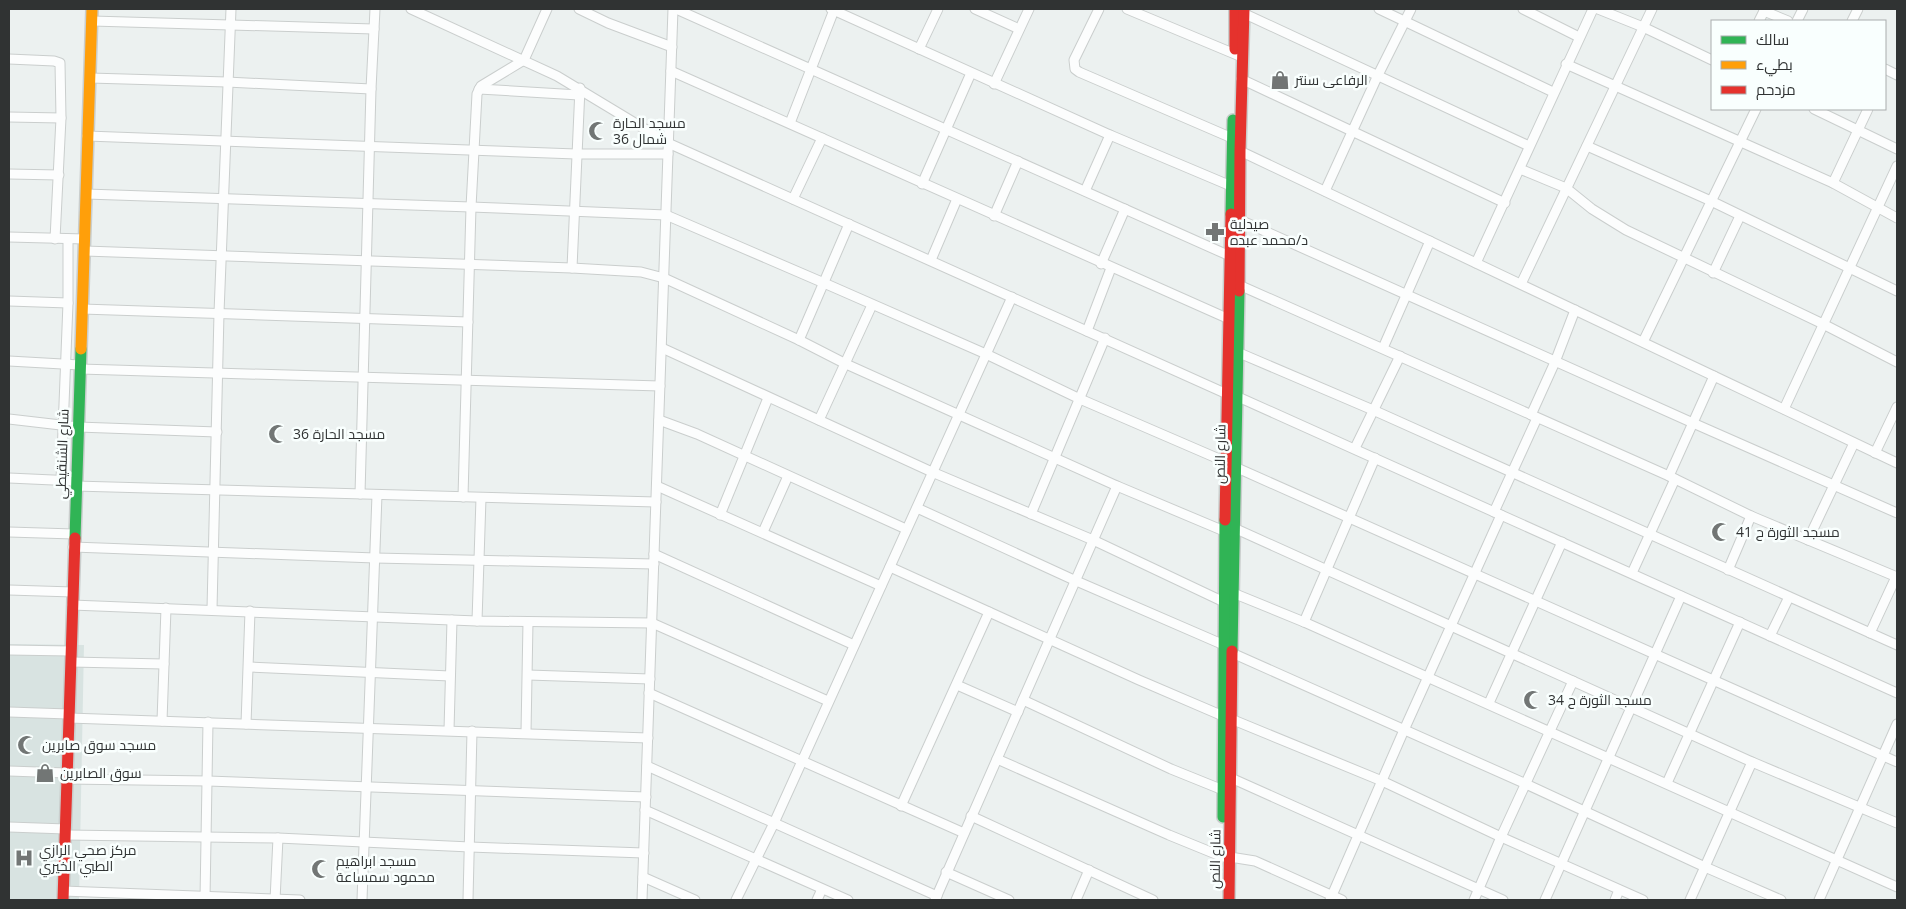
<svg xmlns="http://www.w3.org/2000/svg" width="1906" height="909" font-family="'Open Sans',Cairo,sans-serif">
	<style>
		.built { fill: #d8e3e1 }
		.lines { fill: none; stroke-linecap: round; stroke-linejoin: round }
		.street-casing { stroke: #cacecd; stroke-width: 11 }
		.fast-casing { stroke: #cacecd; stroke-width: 14 }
		.slow-casing { stroke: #cacecd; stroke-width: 14 }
		.jam-casing { stroke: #cacecd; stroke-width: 14 }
		.street { stroke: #fcfdfd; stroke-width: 9 }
		.fast { stroke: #30b455; stroke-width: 11 }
		.slow { stroke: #ff9f0a; stroke-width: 11 }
		.jam { stroke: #e5322d; stroke-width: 11 }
		.labels { text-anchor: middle; stroke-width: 5; stroke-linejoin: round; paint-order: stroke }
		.poi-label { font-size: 14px; fill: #303333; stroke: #f9fffe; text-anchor: start }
		.street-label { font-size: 14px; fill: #303333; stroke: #f9fffe }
	</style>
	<rect width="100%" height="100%" fill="#ecf1f0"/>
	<polygon class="built" points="9,644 84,645 79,900 9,900"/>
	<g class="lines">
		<g class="street-casing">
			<g id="street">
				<polyline points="411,9 557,76 668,143 1227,394 1236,396 1897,693"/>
				<polyline points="579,9 608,23 672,47"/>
				<polyline points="676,9 1230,256"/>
				<polyline points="831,9 1110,135 1231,186"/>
				<polyline points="975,9 1019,29"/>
				<polyline points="1099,9 1074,60 1075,69 1079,72 1232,138"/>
				<polyline points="1127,9 1242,57"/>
				<polyline points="1379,9 1553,92"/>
				<polyline points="1523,9 1579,37"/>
				<polyline points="1598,9 1643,27 1712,60"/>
				<polyline points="1764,11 1788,21"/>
				<polyline points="1243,13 1529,146"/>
				<polyline points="92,21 374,29"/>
				<polyline points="1759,21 1765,9"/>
				<polyline points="1797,21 1803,9"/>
				<polyline points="1852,21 1858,9"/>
				<polyline points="919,49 938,9"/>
				<polyline points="9,59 54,61 60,63 61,118 55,239"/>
				<polyline points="1566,64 1833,183 1897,218"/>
				<polyline points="1885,69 1897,75"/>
				<polyline points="671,71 1229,319"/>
				<polyline points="90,78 227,82 371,89"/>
				<polyline points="1241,79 1505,203"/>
				<polyline points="994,84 1029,9"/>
				<polyline points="479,89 579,95"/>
				<polyline points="1814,109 1897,149"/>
				<polyline points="9,117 61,118"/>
				<polyline points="790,123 834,10"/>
				<polyline points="87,136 576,154 668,154"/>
				<polyline points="1587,146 1711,201 1897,291"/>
				<polyline points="1240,151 1897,463"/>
				<polyline points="1520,169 1566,188 1592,209 1626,230 1823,324 1897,362"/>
				<polyline points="9,174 59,175"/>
				<polyline points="1833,183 1868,109"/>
				<polyline points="922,184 971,73"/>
				<polyline points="1085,191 1110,135"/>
				<polyline points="1325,191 1378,75 1411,9"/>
				<polyline points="86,194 471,207 666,215 824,283 986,354 1080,399 1226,462"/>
				<polyline points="793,199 822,138"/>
				<polyline points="994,216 1018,161"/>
				<polyline points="1240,220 1693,423 1897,513"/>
				<polyline points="9,237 85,239"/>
				<polyline points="85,251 572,268 641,272 664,278 799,340 846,364 1117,486 1224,531"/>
				<polyline points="931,260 957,199"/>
				<polyline points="1476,263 1593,9"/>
				<polyline points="1101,264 1125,209"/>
				<polyline points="572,268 580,88"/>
				<polyline points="1713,273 1740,216"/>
				<polyline points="1521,284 1652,9"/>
				<polyline points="1239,285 1669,476 1751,516 1897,577"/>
				<polyline points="9,301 68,303"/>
				<polyline points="82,309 468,322"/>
				<polyline points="1087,331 1111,268"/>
				<polyline points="799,340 849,224"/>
				<polyline points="1643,342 1756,109"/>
				<polyline points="662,348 932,472 1093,540 1224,602"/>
				<polyline points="1383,348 1430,241"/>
				<polyline points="1237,352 1373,410 1897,645"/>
				<polyline points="9,361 80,365"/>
				<polyline points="80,369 660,386"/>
				<polyline points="1784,409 1897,166"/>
				<polyline points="1531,415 1555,362 1575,310"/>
				<polyline points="9,419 78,427 217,432"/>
				<polyline points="659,420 697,434 906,529"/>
				<polyline points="819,420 872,305"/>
				<polyline points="1355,448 1400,356"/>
				<polyline points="1875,453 1897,407"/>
				<polyline points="1235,467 1897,762"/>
				<polyline points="1669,476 1714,376"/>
				<polyline points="9,478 75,481"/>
				<polyline points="61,480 68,303 68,239"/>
				<polyline points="75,486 656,502"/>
				<polyline points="657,486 881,586"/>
				<polyline points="360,494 371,89 375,9"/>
				<polyline points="463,497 471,207 477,94 481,86 524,60 547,9"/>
				<polyline points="917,508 1074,580 1224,645"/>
				<polyline points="1494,512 1537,418"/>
				<polyline points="1031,514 1105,338"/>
				<polyline points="720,515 768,398"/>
				<polyline points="1234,528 1752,762 1897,823"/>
				<polyline points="9,532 74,534"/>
				<polyline points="763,532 788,476"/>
				<polyline points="1808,540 1854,443"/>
				<polyline points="73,547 375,558 654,564"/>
				<polyline points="654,554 854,645"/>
				<polyline points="890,567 1139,680 1223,716"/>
				<polyline points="1728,570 1751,516"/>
				<polyline points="1632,573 1675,479"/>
				<polyline points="9,590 73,592"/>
				<polyline points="1233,593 1304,622 1897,887"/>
				<polyline points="72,605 477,621 652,623 828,701"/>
				<polyline points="212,609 219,313 231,9"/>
				<polyline points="477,621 481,498"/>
				<polyline points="1304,622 1375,458"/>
				<polyline points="1870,633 1896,577"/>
				<polyline points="1770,636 1789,597"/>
				<polyline points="9,650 71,651"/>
				<polyline points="1232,653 1526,784 1705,867 1781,900"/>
				<polyline points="71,662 164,664"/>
				<polyline points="249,667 450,676"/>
				<polyline points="528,675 650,679"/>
				<polyline points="957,685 1018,712"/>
				<polyline points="649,693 964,833"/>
				<polyline points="1023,700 1171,769 1223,790"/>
				<polyline points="1489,703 1562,542"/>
				<polyline points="9,712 69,714"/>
				<path d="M69,718c193,6 386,12 579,20"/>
				<polyline points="1231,719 1382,781 1501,837 1643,900"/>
				<polyline points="162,721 166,608"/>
				<polyline points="246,724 250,611"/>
				<polyline points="449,730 452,620"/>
				<polyline points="526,732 528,622"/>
				<polyline points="997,759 1169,835 1223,857"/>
				<polyline points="647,766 937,896"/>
				<polyline points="9,771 67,773"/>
				<polyline points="1231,778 1503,900"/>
				<polyline points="67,779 208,781 646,797"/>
				<polyline points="1667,783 1740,622"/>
				<polyline points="901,806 989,612"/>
				<polyline points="645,810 848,900"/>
				<polyline points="971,816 1153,900"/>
				<polyline points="9,827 66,829"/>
				<polyline points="66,835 278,838 470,847 644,853"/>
				<polyline points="1230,857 1255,861 1342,900"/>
				<polyline points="946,872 1009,900"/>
				<polyline points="643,877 695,900"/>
				<polyline points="63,891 300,900"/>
				<polyline points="205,899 208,722"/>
				<polyline points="275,900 278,838"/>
				<polyline points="362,900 377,495"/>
				<polyline points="468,900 472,731"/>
				<polyline points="642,900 673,9"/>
				<polyline points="736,900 774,823 1012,297"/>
				<polyline points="817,900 822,889"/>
				<polyline points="935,900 1117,486"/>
				<polyline points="1076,900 1089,870"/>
				<polyline points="1330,900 1404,730 1501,515"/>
				<polyline points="1474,900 1501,837 1573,681"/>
				<polyline points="1545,900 1681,596"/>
				<polyline points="1615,900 1619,890"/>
				<polyline points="1690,900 1752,762"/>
				<polyline points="1819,900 1897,724"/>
			</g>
		</g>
		<g class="fast-casing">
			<g id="fast">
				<polyline points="1231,214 1233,120"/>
				<polyline points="75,538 81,349"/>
				<polyline points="1232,651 1239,291"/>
				<polyline points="1223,817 1225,520"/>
			</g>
		</g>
		<g class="slow-casing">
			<polyline id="slow" points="81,349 92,9"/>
		</g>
		<g class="jam-casing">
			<g id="jam">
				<polyline points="1235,9 1235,49"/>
				<polyline points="1239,291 1240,151 1244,9"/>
				<polyline points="1225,520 1231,214"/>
				<polyline points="63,900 75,538"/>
				<polyline points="1229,900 1232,651"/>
			</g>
		</g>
		<use href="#street" class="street"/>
		<use href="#fast" class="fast"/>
		<use href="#slow" class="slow"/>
		<use href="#jam" class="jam"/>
	</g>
	<defs>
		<g id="shop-bare" transform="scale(1.5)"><path d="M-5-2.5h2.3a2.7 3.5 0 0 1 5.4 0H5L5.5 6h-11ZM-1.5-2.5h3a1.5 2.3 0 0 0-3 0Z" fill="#727675" stroke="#f9fffe" stroke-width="2.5" paint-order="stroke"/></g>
		<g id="mosque-bare" transform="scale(1.5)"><path d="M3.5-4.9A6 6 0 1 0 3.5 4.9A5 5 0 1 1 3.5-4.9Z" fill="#727675" stroke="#f9fffe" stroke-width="2.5" paint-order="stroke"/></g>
		<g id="pharmacy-bare" transform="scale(1.5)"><path d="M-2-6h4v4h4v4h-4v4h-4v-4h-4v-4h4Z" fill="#727675" stroke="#f9fffe" stroke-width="2.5" paint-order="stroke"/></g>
		<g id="hospital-bare" transform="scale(1.5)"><path d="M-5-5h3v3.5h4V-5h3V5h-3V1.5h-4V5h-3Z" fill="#727675" stroke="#f9fffe" stroke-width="2.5" paint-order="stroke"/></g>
	</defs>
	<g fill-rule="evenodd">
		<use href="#shop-bare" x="1280" y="80"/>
		<use href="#mosque-bare" x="598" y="131"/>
		<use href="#pharmacy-bare" x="1215" y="232"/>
		<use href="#mosque-bare" x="278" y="434"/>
		<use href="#mosque-bare" x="1721" y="532"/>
		<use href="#mosque-bare" x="1533" y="700"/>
		<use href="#mosque-bare" x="27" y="745"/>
		<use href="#shop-bare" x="45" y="773"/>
		<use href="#hospital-bare" x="24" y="858"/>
		<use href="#mosque-bare" x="321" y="869"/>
	</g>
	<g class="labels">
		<g class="poi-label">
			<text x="1295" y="85">الرفاعى سنتر</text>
			<text x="613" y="128">مسجد الحارة<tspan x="613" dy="16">36 شمال</tspan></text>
			<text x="1230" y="229">صيدلية<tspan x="1230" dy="16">د/محمد عبده</tspan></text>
			<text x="293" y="439">مسجد الحارة 36</text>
			<text x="1736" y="537">مسجد الثورة ح 41</text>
			<text x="1548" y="705">مسجد الثورة ح 34</text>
			<text x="42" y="750">مسجد سوق صابرين</text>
			<text x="60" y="778">سوق الصابرين</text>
			<text x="39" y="855">مركز صحي الرازي<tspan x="39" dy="16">الطبي الخيري</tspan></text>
			<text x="336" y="866">مسجد ابراهيم<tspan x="336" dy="16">محمود سمساعة</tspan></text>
		</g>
		<g class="street-label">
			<text transform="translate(62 454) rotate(-88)" y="5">شارع الشنقيطي</text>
			<text transform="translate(1220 454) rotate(-89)" y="5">شارع النص</text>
			<text transform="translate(1215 859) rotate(-89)" y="5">شارع النص</text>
		</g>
	</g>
	<rect width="1906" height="909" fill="none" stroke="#303333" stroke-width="20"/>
	<rect x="1711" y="20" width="175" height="90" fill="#f9fffe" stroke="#a9adad"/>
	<rect x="1721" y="36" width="25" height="8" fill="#30b455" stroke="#a9adad"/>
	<text x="1756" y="45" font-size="15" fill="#303333">سالك</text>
	<rect x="1721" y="61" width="25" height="8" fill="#ff9f0a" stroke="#a9adad"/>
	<text x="1756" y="70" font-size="15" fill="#303333">بطيء</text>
	<rect x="1721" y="86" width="25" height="8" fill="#e5322d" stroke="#a9adad"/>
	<text x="1756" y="95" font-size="15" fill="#303333">مزدحم</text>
</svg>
